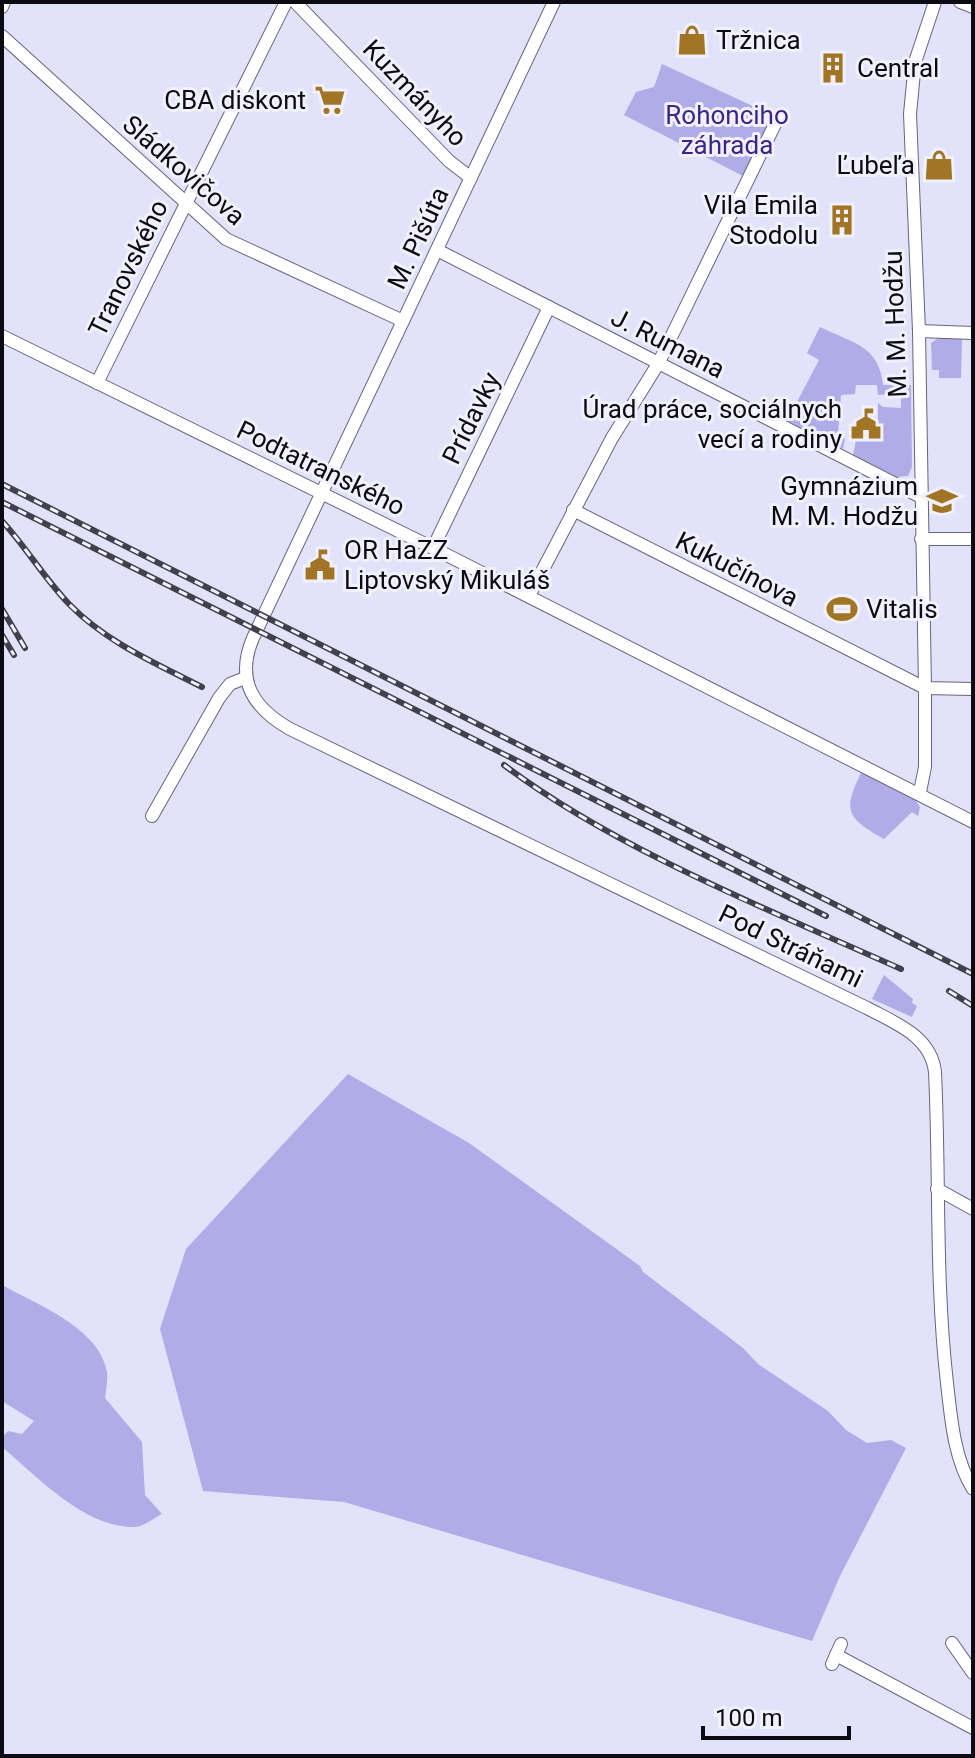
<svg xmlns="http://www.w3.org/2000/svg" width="975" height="1758" font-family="Roboto,sans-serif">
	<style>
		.green { fill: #aface7 }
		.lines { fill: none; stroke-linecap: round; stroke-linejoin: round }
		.minor-casing { stroke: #66657b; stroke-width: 14 }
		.minor { stroke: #fff; stroke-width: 12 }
		.rail-casing { stroke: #41404c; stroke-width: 6 }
		.rail { stroke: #f1f1fb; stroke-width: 3; stroke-dasharray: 9; stroke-linecap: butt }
		.labels { text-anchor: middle; stroke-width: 6; stroke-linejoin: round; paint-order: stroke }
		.poi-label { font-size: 26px; fill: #0c0b13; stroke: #f1f1fb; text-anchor: end }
		.street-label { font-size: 26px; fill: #0c0b13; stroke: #f1f1fb }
		.park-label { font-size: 26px; fill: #3d2588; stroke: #f1f1fb }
	</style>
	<rect width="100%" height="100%" fill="#e2e2fb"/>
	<g class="green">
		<polygon points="662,64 772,115 743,176 624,115 636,92 654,87"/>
		<path d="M820,327c32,16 59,18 63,58h28l1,82 -4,9 -11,1 -44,-22 3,-15h22v-37l5,4 18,1v-15l-23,2 -1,-10h-21l-1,9 -14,1 -3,39 7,5 -2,10 -56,-28 32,-61 -12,-7z"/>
		<polygon points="940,337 962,338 961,378 939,378 939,370 932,370 931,343"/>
		<path d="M862,771l52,27 6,9 -2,9 -6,-4 -28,27c-39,-22 -41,-29 -22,-68z"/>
		<polygon points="884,975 913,999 912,1003 917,1006 912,1017 872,999"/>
		<polygon points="348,1074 469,1143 640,1266 643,1272 743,1348 758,1364 828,1411 846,1430 867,1443 891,1440 906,1448 840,1576 812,1641 344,1502 203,1491 160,1329 186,1249"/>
		<path d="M2,1285c34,19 98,43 105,87 1,8 -1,18 -2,26l37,44 3,53 17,19c-8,4 -19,13 -28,13 -51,0 -96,-50 -132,-80v-10l6,-6 14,3 12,-13 -32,-20z"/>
	</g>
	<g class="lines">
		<g class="minor-casing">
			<g id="minor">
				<polyline points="295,2 449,161 471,178"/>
				<path d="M554,2l-301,636c-18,42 0,70 37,91l577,279c28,15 64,28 68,64 5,104 0,207 12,311 4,35 7,76 26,106"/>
				<polyline points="960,2 973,7"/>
				<polyline points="2,7 4,2"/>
				<polyline points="2,36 226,239 403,321"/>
				<polyline points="437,250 921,497"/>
				<polyline points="919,331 973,333"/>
				<polyline points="2,336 433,548 973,822"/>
				<polyline points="97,383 286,2"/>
				<polyline points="573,510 925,688 973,689"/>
				<polyline points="921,539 973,539"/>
				<polyline points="433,548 549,307"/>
				<polyline points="529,596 612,438 658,364 779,116"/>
				<polyline points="920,792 925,767 925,688 919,331 910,114 915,62 935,2"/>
				<polyline points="152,816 219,698 230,684 245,678"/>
				<polyline points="937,1189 973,1209"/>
				<polyline points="952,1643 973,1673"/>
				<polyline points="836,1655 973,1728"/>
				<polyline points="832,1664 841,1644"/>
			</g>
		</g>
		<use href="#minor" class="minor"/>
		<g class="rail-casing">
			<g id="rail">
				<polyline points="2,484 973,974"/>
				<polyline points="2,502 826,916"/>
				<path d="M2,521c24,26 42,57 67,83 37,38 86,59 133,83"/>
				<polyline points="2,609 25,648"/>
				<polyline points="2,635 14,655"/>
				<path d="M504,765c113,85 268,146 397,204"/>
				<polyline points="949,991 973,1006"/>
			</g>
		</g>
		<use href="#rail" class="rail"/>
	</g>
	<defs>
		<g id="shop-bare" transform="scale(2.4)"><path d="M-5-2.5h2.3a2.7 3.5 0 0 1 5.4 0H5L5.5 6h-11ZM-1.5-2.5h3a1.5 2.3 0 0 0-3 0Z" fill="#a27526" stroke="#f1f1fb" stroke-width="2.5" paint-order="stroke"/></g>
		<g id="building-bare" transform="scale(2.4)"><path d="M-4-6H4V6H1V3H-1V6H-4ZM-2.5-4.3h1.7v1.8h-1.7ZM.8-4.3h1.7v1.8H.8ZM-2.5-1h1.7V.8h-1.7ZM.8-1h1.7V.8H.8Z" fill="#a27526" stroke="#f1f1fb" stroke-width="2.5" paint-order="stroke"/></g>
		<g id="supermarket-bare" transform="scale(2.4)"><path d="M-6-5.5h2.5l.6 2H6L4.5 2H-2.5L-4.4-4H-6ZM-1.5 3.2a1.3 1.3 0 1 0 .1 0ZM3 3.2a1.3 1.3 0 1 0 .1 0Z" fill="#a27526" stroke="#f1f1fb" stroke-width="2.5" paint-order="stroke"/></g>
		<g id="civic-bare" transform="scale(2.4)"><path d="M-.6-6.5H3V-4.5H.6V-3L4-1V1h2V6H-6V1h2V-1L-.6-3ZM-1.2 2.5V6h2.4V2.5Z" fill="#a27526" stroke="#f1f1fb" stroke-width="2.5" paint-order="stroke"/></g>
		<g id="school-bare" transform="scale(2.4)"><path d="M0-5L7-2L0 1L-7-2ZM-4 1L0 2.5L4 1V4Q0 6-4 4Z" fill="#a27526" stroke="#f1f1fb" stroke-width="2.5" paint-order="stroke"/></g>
		<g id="stadium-bare" transform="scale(2.4)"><path d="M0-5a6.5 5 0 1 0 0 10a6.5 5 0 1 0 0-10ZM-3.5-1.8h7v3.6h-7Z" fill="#a27526" stroke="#f1f1fb" stroke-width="2.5" paint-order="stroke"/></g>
	</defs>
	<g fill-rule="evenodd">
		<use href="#shop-bare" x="692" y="40"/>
		<use href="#building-bare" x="833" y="68"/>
		<use href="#supermarket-bare" x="330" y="100"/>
		<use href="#shop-bare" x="939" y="165"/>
		<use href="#building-bare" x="842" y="220"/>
		<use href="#civic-bare" x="866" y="424"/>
		<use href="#school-bare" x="942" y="501"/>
		<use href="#civic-bare" x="320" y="565"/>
		<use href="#stadium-bare" x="842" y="609"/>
	</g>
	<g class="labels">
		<g class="poi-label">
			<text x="716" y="49" text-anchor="start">Tržnica</text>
			<text x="857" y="77" text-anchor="start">Central</text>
			<text x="306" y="109">CBA diskont</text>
			<text x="915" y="174">Ľubeľa</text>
			<text x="818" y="214">Vila Emila<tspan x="818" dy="30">Stodolu</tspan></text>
			<text x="842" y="418">Úrad práce, sociálnych<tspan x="842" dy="30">vecí a rodiny</tspan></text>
			<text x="918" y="495">Gymnázium<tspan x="918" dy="30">M. M. Hodžu</tspan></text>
			<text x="344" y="559" text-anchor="start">OR HaZZ<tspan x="344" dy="30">Liptovský Mikuláš</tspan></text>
			<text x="866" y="618" text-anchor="start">Vitalis</text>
		</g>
		<g class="street-label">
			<text transform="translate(415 93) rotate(46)" y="9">Kuzmányho</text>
			<text transform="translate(184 170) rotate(41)" y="9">Sládkovičova</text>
			<text transform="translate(418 238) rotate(-65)" y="9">M. Pišúta</text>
			<text transform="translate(128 268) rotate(-64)" y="9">Tranovského</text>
			<text transform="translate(895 324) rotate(-92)" y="9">M. M. Hodžu</text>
			<text transform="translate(668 343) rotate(27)" y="9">J. Rumana</text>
			<text transform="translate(471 418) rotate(-64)" y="9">Prídavky</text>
			<text transform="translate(321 468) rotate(26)" y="9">Podtatranského</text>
			<text transform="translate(737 569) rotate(27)" y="9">Kukučínova</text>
			<text transform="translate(791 946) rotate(26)" y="9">Pod Stráňami</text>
		</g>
		<g class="park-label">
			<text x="727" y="124">Rohonciho<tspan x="727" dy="30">záhrada</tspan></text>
		</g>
	</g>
	<rect width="975" height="1758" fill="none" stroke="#0c0b13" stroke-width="8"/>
	<path d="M703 1726v12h146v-12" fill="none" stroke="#0c0b13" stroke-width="4"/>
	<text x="715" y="1726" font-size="24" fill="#0c0b13" stroke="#f1f1fb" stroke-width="6" paint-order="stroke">100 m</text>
</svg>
